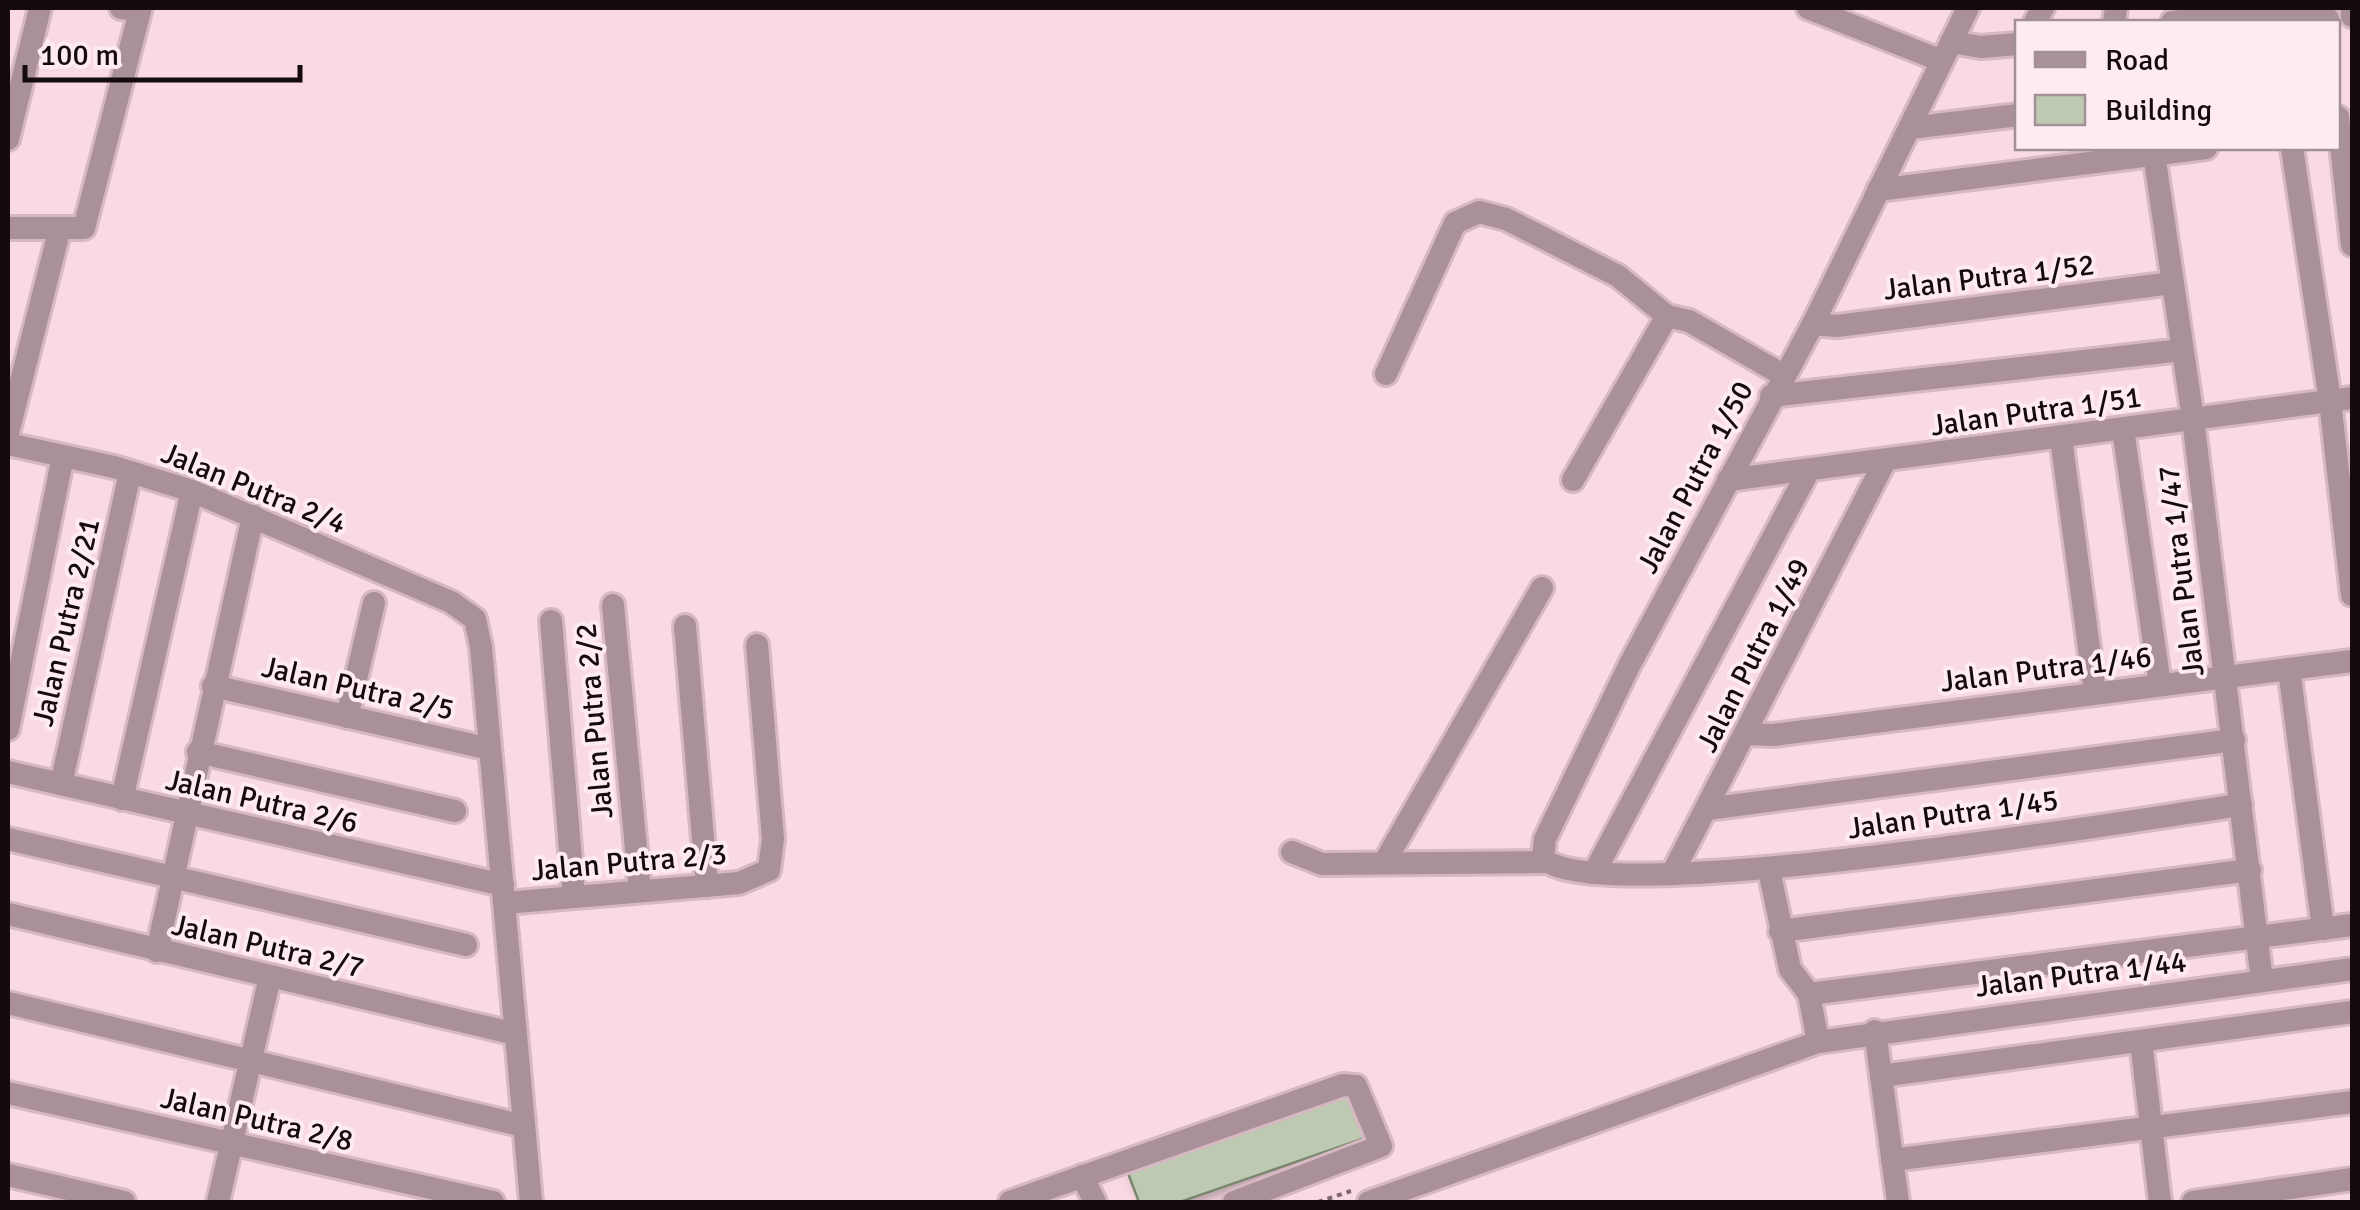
<svg xmlns="http://www.w3.org/2000/svg" width="2360" height="1210" font-family="Signika,sans-serif">
	<style>
		.building { fill: #bdcab1; stroke: #7a866e; stroke-width: 2.5; filter: url(#shadow) }
		.lines { fill: none; stroke-linecap: round; stroke-linejoin: round }
		.minor-casing { stroke: #d5b8c1; stroke-width: 28 }
		.path { stroke: #7e6a70; stroke-width: 4; stroke-dasharray: 5 5; stroke-linecap: butt }
		.minor { stroke: #aa9098; stroke-width: 22 }
		.labels { text-anchor: middle; stroke-width: 8; stroke-linejoin: round; paint-order: stroke }
		.street-label { font-size: 30px; fill: #150b0e; stroke: #feebf0 }
	</style>
	<defs>
		<filter id="shadow"><feDropShadow dx="4.5" dy="4.5" stdDeviation="5" flood-color="#0004"/></filter>
	</defs>
	<rect width="100%" height="100%" fill="#f9d9e3"/>
	<polygon class="building" points="1351,1088 1368,1137 1180,1202 1139,1202 1126,1168"/>
	<g class="lines">
		<g class="minor-casing">
			<g id="minor">
				<polyline points="1808,8 1942,61"/>
				<path d="M1968,8l-155,316 -183,340 -85,175 -2,19c50,54 600,-40 698,-53"/>
				<polyline points="2352,8 2352,16"/>
				<polyline points="2035,22 2043,8"/>
				<polyline points="2114,22 2116,8"/>
				<polyline points="2172,22 2278,10 2328,19"/>
				<polyline points="1951,42 1981,47 2018,44"/>
				<polyline points="2338,117 2352,245"/>
				<polyline points="1910,128 2018,115"/>
				<polyline points="8,139 40,8"/>
				<polyline points="2292,148 2330,401 2352,595"/>
				<polyline points="2154,154 2193,419 2262,981"/>
				<polyline points="1878,190 2206,148"/>
				<polyline points="8,228 84,228 140,11 121,8"/>
				<polyline points="1813,324 1837,326 2172,283"/>
				<polyline points="1386,374 1455,223 1479,212 1506,219 1618,276 1667,316"/>
				<polyline points="1771,396 2182,350"/>
				<polyline points="2123,429 2160,685"/>
				<polyline points="8,433 60,228"/>
				<polyline points="2061,438 2095,693"/>
				<polyline points="8,444 114,467 192,491 451,602 475,619 481,647 531,1202"/>
				<polyline points="1573,480 1667,316 1689,321 1783,375"/>
				<polyline points="1728,480 2352,398"/>
				<polyline points="613,605 640,891"/>
				<polyline points="551,621 574,897"/>
				<polyline points="685,626 707,886"/>
				<polyline points="2289,669 2323,929"/>
				<polyline points="213,686 490,749"/>
				<polyline points="347,717 374,603"/>
				<polyline points="8,729 63,456"/>
				<polyline points="1748,734 1773,735 2352,661"/>
				<polyline points="198,752 455,811"/>
				<polyline points="8,772 503,885"/>
				<polyline points="61,784 130,473"/>
				<polyline points="122,799 192,491"/>
				<polyline points="1707,809 2234,740"/>
				<polyline points="8,839 466,945"/>
				<polyline points="1292,852 1322,864 1546,862"/>
				<polyline points="1384,863 1542,588"/>
				<polyline points="1769,870 1790,969 1809,994 1818,1042"/>
				<polyline points="1594,873 1808,472"/>
				<polyline points="1672,874 1884,463"/>
				<polyline points="505,903 739,883 769,870 773,839 757,645"/>
				<polyline points="8,914 516,1034"/>
				<polyline points="1780,931 2250,870"/>
				<polyline points="157,951 253,516"/>
				<polyline points="1809,994 2352,925"/>
				<polyline points="8,1003 524,1126"/>
				<polyline points="1875,1031 1898,1202"/>
				<polyline points="2141,1041 2160,1202"/>
				<polyline points="1881,1076 2352,1012"/>
				<polyline points="8,1093 493,1202"/>
				<polyline points="1892,1160 2352,1102"/>
				<polyline points="8,1175 124,1202"/>
				<polyline points="1082,1176 1095,1202"/>
				<polyline points="218,1202 270,977"/>
				<polyline points="1010,1202 1343,1085 1356,1086 1381,1146 1234,1202"/>
				<polyline points="1369,1202 1818,1042 2352,969"/>
				<polyline points="2193,1202 2352,1179"/>
			</g>
		</g>
		<polyline class="path" points="1318,1202 1351,1191"/>
		<use href="#minor" class="minor"/>
	</g>
	<g class="labels">
		<g class="street-label">
			<text transform="translate(1989 277) rotate(-7)" y="10">Jalan Putra 1/52</text>
			<text transform="translate(2036 411) rotate(-8)" y="10">Jalan Putra 1/51</text>
			<text transform="translate(1695 477) rotate(-62)" y="10">Jalan Putra 1/50</text>
			<text transform="translate(254 488) rotate(22)" y="10">Jalan Putra 2/4</text>
			<text transform="translate(2181 571) rotate(-97)" y="10">Jalan Putra 1/47</text>
			<text transform="translate(66 622) rotate(-77)" y="10">Jalan Putra 2/21</text>
			<text transform="translate(1753 655) rotate(-63)" y="10">Jalan Putra 1/49</text>
			<text transform="translate(2046 669) rotate(-7)" y="10">Jalan Putra 1/46</text>
			<text transform="translate(358 688) rotate(13)" y="10">Jalan Putra 2/5</text>
			<text transform="translate(594 721) rotate(-95)" y="10">Jalan Putra 2/2</text>
			<text transform="translate(262 801) rotate(13)" y="10">Jalan Putra 2/6</text>
			<text transform="translate(1953 814) rotate(-8)" y="10">Jalan Putra 1/45</text>
			<text transform="translate(629 862) rotate(-5)" y="10">Jalan Putra 2/3</text>
			<text transform="translate(268 946) rotate(13)" y="10">Jalan Putra 2/7</text>
			<text transform="translate(2081 974) rotate(-7)" y="10">Jalan Putra 1/44</text>
			<text transform="translate(257 1119) rotate(13)" y="10">Jalan Putra 2/8</text>
		</g>
	</g>
	<rect width="2360" height="1210" fill="none" stroke="#150b0e" stroke-width="20"/>
	<rect x="2015" y="20" width="325" height="130" fill="#feebf0" stroke="#a19196" stroke-width="2.5"/>
	<rect x="2035" y="52" width="50" height="15" fill="#aa9098" stroke="#a19196" stroke-width="2.5"/>
	<text x="2105" y="70" font-size="30" fill="#150b0e">Road</text>
	<rect x="2035" y="95" width="50" height="30" fill="#bdcab1" stroke="#a19196" stroke-width="2.5"/>
	<text x="2105" y="120" font-size="30" fill="#150b0e">Building</text>
	<path d="M25 65v15h275v-15" fill="none" stroke="#150b0e" stroke-width="5"/>
	<text x="40" y="65" font-size="30" fill="#150b0e" stroke="#feebf0" stroke-width="8" paint-order="stroke">100 m</text>
</svg>
